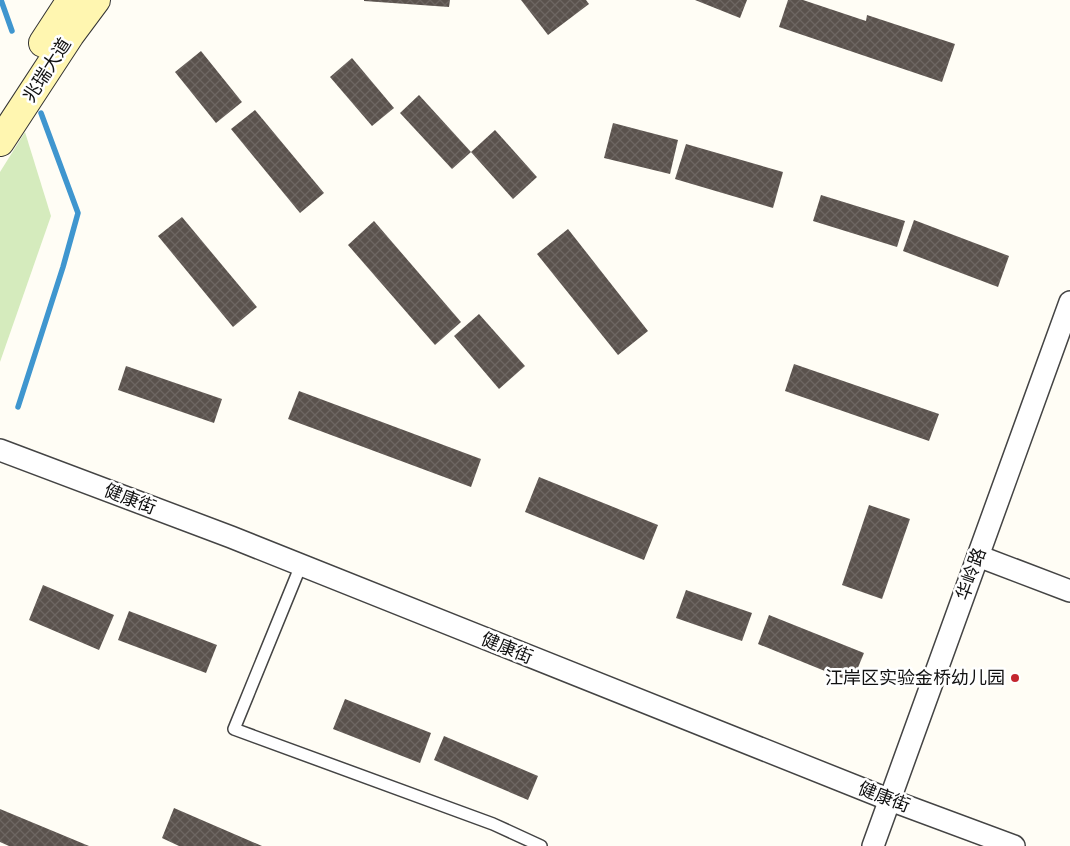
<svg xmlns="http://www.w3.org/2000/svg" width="1070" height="846" font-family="Literata,'Noto Sans SC',serif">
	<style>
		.park { fill: #d5ebbd }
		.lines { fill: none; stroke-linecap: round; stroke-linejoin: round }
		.stream { stroke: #3f96cf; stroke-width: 5.5 }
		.building { fill: url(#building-cross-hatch) }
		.lane-casing { stroke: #444; stroke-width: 14 }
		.street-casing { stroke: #444; stroke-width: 24 }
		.secondary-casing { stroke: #333; stroke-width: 30 }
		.lane { stroke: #fff; stroke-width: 11 }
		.street { stroke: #fff; stroke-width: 21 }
		.secondary { stroke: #fff6b0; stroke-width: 28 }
		.poi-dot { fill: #c4262e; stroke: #fff; stroke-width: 2 }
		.labels { text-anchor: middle; stroke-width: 5; stroke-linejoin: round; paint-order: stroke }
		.street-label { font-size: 18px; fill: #111; stroke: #fff }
		.poi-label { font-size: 18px; fill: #111; stroke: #fff; text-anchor: end }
	</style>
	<defs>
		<pattern id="building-cross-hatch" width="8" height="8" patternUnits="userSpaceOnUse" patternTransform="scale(1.25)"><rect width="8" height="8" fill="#5a524d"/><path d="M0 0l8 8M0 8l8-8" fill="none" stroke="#6d6662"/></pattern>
	</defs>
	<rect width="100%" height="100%" fill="#fffdf5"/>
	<polygon class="park" points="25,132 51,216 0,362 0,172"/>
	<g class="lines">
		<g class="stream">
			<polyline points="1,0 12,31"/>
			<polyline points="18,407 63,267 78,213 41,113"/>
		</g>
	</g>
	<g class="building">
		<polygon points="364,0 450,0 449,7 364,1"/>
		<polygon points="521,0 586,0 589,4 548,35"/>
		<polygon points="695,0 747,0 740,18"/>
		<polygon points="788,0 803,0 866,21 867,15 955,44 942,82 779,27"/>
		<polygon points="201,51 242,102 216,123 175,72"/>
		<polygon points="352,58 394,108 372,126 330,77"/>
		<polygon points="419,95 471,152 452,169 400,113"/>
		<polygon points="255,110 324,193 300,213 231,129"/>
		<polygon points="613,123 678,140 670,174 604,158"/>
		<polygon points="495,130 537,177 513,199 471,152"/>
		<polygon points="686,144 783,172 773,208 675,179"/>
		<polygon points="821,195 905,221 897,247 813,221"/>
		<polygon points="182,217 257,307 233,327 158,236"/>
		<polygon points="914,220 1009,256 998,287 903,251"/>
		<polygon points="374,221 461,322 435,345 348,245"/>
		<polygon points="568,229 648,331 618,355 537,254"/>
		<polygon points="479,314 525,366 499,389 454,336"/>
		<polygon points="794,364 939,414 929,441 785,391"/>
		<polygon points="126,366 222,399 214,423 118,390"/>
		<polygon points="299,391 481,459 471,487 288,419"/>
		<polygon points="539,477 658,525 644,560 525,512"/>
		<polygon points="869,505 910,519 882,599 842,585"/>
		<polygon points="43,585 114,615 99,650 29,620"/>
		<polygon points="686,590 752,613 742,641 676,618"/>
		<polygon points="129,611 217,645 206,673 118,640"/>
		<polygon points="769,615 864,653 852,682 758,644"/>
		<polygon points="345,699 431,733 420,763 333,729"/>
		<polygon points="444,736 538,776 528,800 434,760"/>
		<polygon points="174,808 262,846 179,846 162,838"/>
		<polygon points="0,809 89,846 9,846 0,842"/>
	</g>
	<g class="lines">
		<g class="lane-casing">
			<polyline id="lane" points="301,565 234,729 493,824 541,846"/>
		</g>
		<g class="street-casing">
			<g id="street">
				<polyline points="0,450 231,537 890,800 1014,846"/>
				<polyline points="978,556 1070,591"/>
				<polyline points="873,846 1070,302"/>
			</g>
		</g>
		<g class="secondary-casing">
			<g id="secondary">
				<polyline points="43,43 71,0"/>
				<polyline points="0,142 70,35 96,0"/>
			</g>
		</g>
		<use href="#lane" class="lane"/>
		<use href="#street" class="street"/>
		<use href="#secondary" class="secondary"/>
	</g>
	<circle class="poi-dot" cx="1015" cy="678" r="5"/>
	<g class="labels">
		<g class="street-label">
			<text transform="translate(47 70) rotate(-57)" y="6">兆瑞大道</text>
			<text transform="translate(130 499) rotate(21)" y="6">健康街</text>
			<text transform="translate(971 574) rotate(-70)" y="6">华岭路</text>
			<text transform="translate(507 648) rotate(22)" y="6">健康街</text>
			<text transform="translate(884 797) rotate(21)" y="6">健康街</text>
		</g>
		<g class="poi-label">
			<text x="1005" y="684">江岸区实验金桥幼儿园</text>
		</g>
	</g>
</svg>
